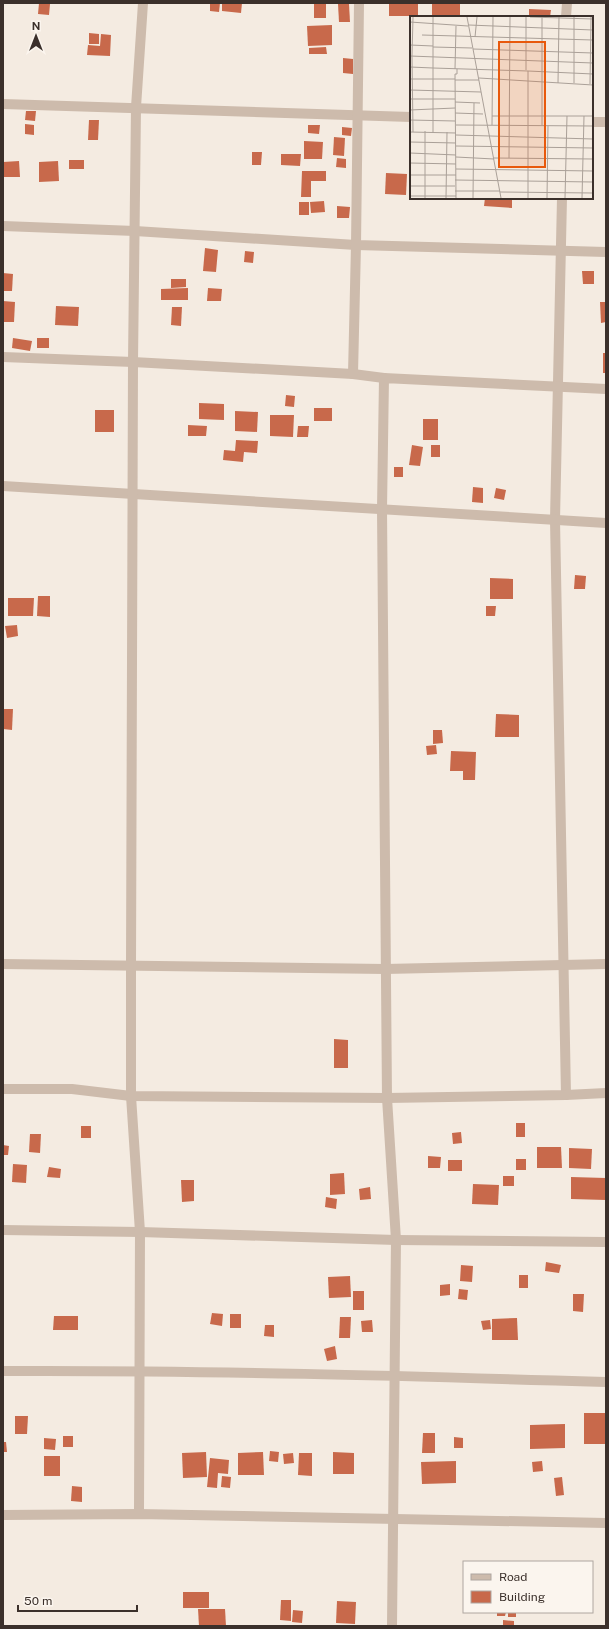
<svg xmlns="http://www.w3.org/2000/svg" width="609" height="1629" font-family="'Public Sans',sans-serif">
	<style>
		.building { fill: #c8694b }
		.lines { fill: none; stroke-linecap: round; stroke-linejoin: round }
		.street { stroke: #cdbbac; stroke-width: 10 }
		.inset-road { fill: none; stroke: #aaa098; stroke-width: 1 }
		.view { fill: #e8590c; fill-opacity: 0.15; stroke: #e8590c; stroke-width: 2 }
		.inset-edge { fill: none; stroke: #3b302b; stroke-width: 2 }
	</style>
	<rect width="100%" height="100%" fill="#f4ebe1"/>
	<g class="building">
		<polygon points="39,3 50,4 49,15 38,14"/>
		<polygon points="210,3 220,3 219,12 210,11"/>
		<polygon points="222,3 242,3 241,13 222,11"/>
		<rect x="314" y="3" width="12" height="15"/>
		<rect x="389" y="3" width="29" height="13"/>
		<rect x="432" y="3" width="28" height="14"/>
		<polygon points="338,4 349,4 350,22 339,22"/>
		<polygon points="529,9 551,10 550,17 529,17"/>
		<polygon points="332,25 332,45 308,46 307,26"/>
		<polygon points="89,33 99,34 99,44 89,44"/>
		<polygon points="101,34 111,35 110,56 87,55 88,45 100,46"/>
		<polygon points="326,47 327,54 309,54 309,48"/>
		<polygon points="343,58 353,59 353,74 343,73"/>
		<polygon points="26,111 36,111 35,121 25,120"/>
		<polygon points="89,120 99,120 98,140 88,140"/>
		<polygon points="25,124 34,125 34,135 25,134"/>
		<polygon points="308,125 320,125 319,134 308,133"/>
		<polygon points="342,127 352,128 351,136 342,135"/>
		<polygon points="334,137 345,138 344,156 333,155"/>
		<polygon points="304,141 323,142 322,159 304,159"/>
		<polygon points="252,152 262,152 261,165 252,165"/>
		<polygon points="281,154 301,154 300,166 281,165"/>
		<polygon points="337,158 346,159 346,168 336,167"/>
		<rect x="69" y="160" width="15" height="9"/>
		<polygon points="19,161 20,177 3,177 3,162"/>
		<polygon points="58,161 59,181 39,182 39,162"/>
		<polygon points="302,171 326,171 326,181 311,181 311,197 301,197"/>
		<polygon points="386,173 407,174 406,195 385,194"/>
		<polygon points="485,198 512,198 512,208 484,206"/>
		<polygon points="324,201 325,212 311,213 310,202"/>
		<rect x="299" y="202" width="10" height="13"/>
		<polygon points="337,206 350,207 349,218 337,218"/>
		<polygon points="205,248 218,250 216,272 203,271"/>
		<polygon points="245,251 254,252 253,263 244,262"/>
		<polygon points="582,271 594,271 594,284 583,284"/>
		<polygon points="3,273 13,274 12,291 3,291"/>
		<polygon points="171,279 186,279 186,287 171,288"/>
		<polygon points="188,288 188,300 161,300 161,289"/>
		<polygon points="208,288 222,289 221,301 207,301"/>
		<polygon points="3,301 15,302 14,322 3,322"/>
		<polygon points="600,302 606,302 606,322 601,323"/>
		<polygon points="56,306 79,307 78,326 55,325"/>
		<polygon points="172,307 182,307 181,326 171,325"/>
		<polygon points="13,338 32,341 30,351 12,348"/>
		<rect x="37" y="338" width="12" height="10"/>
		<rect x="603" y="353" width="3" height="20"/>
		<polygon points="286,395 295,396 294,407 285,406"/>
		<polygon points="199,403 224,404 224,420 199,419"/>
		<rect x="314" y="408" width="18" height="13"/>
		<rect x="95" y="410" width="19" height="22"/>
		<polygon points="235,411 258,412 257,432 235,431"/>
		<polygon points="270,415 294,415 293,437 270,436"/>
		<rect x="423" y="419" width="15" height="21"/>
		<polygon points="188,425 207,426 206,436 188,436"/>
		<polygon points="298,426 309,426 308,437 297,437"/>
		<polygon points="236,440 258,441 257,453 244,452 243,462 223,460 224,450 235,451"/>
		<polygon points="412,445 423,447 420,466 409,465"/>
		<rect x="431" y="445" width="9" height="12"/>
		<rect x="394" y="467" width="9" height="10"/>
		<polygon points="473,487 483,488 483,503 472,502"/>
		<polygon points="496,488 506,490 504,500 494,498"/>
		<polygon points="575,575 586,576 585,589 574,589"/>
		<polygon points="490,578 513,579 513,599 490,599"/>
		<polygon points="38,596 50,596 50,617 37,616"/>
		<polygon points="8,598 34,598 33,616 8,616"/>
		<polygon points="486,606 496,606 495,616 486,616"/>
		<polygon points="17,625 18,636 7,638 5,626"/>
		<polygon points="3,709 13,709 12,730 3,729"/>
		<polygon points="496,714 519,715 519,737 495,737"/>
		<polygon points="433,730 442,730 443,743 433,744"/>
		<polygon points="436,745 437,754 427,755 426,746"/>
		<polygon points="451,751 476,752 475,780 463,780 463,771 450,771"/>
		<polygon points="334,1039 348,1040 348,1068 334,1068"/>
		<rect x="516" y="1123" width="9" height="14"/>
		<rect x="81" y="1126" width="10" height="12"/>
		<polygon points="461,1132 462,1143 453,1144 452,1133"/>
		<polygon points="30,1134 41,1134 40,1153 29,1152"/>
		<polygon points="3,1145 9,1146 8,1155 3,1155"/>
		<polygon points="537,1147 561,1147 562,1168 537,1168"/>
		<polygon points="569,1148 592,1149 591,1169 569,1168"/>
		<polygon points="428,1156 441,1157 440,1168 428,1168"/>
		<rect x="516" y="1159" width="10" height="11"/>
		<rect x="448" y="1160" width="14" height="11"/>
		<polygon points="13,1164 27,1165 26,1183 12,1182"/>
		<polygon points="49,1167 61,1169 60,1178 47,1177"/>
		<polygon points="344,1173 345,1194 330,1195 330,1174"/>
		<rect x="503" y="1176" width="11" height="10"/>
		<polygon points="571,1177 606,1178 606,1200 571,1199"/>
		<polygon points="181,1180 194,1180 194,1201 182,1202"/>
		<polygon points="473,1184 499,1185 498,1205 472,1204"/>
		<polygon points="370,1187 371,1199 360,1200 359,1189"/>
		<polygon points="326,1197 337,1199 336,1209 325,1207"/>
		<polygon points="546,1262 561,1265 559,1273 545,1271"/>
		<polygon points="461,1265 473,1266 472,1282 460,1281"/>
		<rect x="519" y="1275" width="9" height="13"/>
		<polygon points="350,1276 351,1297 329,1298 328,1277"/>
		<polygon points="450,1284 450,1295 440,1296 440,1285"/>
		<polygon points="459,1289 468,1290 467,1300 458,1299"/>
		<rect x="353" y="1291" width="11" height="19"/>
		<polygon points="573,1294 584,1294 583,1312 573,1311"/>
		<polygon points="212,1313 223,1314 222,1326 210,1324"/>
		<rect x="230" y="1314" width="11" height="14"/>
		<polygon points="54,1316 78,1316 78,1330 53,1330"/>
		<polygon points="340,1317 351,1317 350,1338 339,1338"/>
		<polygon points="517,1318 518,1340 492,1340 492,1319"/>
		<polygon points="372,1320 373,1332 362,1332 361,1321"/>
		<polygon points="490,1320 491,1329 483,1330 481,1321"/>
		<polygon points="265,1325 274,1325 274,1337 264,1336"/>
		<polygon points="335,1346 337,1359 327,1361 324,1349"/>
		<rect x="584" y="1413" width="22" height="31"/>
		<polygon points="15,1416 28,1416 27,1434 15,1434"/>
		<polygon points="565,1424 565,1448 530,1449 530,1425"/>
		<polygon points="423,1433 435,1433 435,1453 422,1453"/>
		<rect x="63" y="1436" width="10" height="11"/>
		<polygon points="454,1437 463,1438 463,1448 454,1448"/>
		<polygon points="44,1438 56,1439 55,1450 44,1449"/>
		<polygon points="3,1442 6,1442 7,1452 3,1452"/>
		<polygon points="270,1451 279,1452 278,1462 269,1461"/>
		<polygon points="206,1452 207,1477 183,1478 182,1453"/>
		<polygon points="263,1452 264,1475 238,1475 238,1453"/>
		<polygon points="333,1452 354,1453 354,1474 333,1474"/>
		<polygon points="293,1453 294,1463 284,1464 283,1454"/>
		<polygon points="299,1453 312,1453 312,1476 298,1475"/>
		<rect x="44" y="1456" width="16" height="20"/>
		<polygon points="210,1458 229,1460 228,1474 218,1473 217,1488 207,1487"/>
		<polygon points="456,1461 456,1483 422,1484 421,1462"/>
		<polygon points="542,1461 543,1471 533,1472 532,1462"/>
		<polygon points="222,1476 231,1477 230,1488 221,1487"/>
		<polygon points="562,1477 564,1495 556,1496 554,1478"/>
		<polygon points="72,1486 82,1487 82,1502 71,1501"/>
		<rect x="183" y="1592" width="26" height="16"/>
		<polygon points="281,1600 291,1600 291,1621 280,1620"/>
		<polygon points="337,1601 356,1602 355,1624 336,1623"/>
		<polygon points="198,1609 225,1609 226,1626 199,1626"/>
		<polygon points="293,1610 303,1611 302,1623 292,1622"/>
		<polygon points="497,1612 506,1612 505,1616 497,1616"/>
		<rect x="508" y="1612" width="8" height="5"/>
		<polygon points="503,1620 514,1621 514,1626 503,1626"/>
	</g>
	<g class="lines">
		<g class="street">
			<polyline points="566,17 567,3"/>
			<polyline points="3,104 411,117"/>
			<polyline points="592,122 606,122"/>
			<polyline points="562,198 555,520 566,1095"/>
			<polyline points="3,226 135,231 356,245 606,252"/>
			<polyline points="3,357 133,362 353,374 384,378"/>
			<polyline points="353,374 356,245 359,3"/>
			<polyline points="3,486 606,523"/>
			<polyline points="3,964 385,969 606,964"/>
			<polyline points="3,1089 72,1089 131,1096 387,1098 566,1095 606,1093"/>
			<polyline points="3,1230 140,1232 396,1240 606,1242"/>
			<path d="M3,1371c201,-1 402,5 603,11"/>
			<polyline points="139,1514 140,1232 131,1096 131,964 133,362 136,107 143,3"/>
			<polyline points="3,1515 139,1514 606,1523"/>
			<polyline points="392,1626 396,1240 387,1098 382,509 384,378 606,389"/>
		</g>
	</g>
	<g transform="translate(410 16)">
		<rect width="183" height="183" fill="#f4ebe1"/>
		<path class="inset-road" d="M23,1v30l39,1M57,1l34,181M120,1l63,2M0,6l58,4M59,9l124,5M12,19l171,5M65,21l2,-20M0,29l23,1M23,31v21l95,3M63,33l120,4M0,40l183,7M2,40l1,76M2,40l1,-39M0,51l23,1v64M45,53l1,-43M116,54v-53M69,62l114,7M0,63h45M45,64h24M148,67l1,-66M164,67v-66M180,68l1,-67M0,74l71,2M0,83h45M45,86l25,1M0,94l45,-2M45,97l28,1M82,100h101M0,104l45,1M46,109l137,1M82,109l1,-108M132,109v-108M0,116l46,1M46,119l137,4M0,126l46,1M46,130l137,2M0,137l46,2M46,141l38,2M84,142l99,1M99,142l1,-141M0,147l46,1M46,153l137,2M0,159h46M45,164l138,2M0,170h45M45,175h45M90,176l93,1M0,180h46M15,182v-67M36,182l1,-66M46,182l-1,-124h2v-5M63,182l1,-95M118,182v-127l65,3M137,182l1,-72M155,182l2,-82M172,182l2,-82"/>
		<path class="view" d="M89,26h46v125h-46z"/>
		<rect width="183" height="183" class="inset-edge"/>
	</g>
	<rect width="609" height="1629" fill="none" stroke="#3b302b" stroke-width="8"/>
	<rect x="463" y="1561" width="130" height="52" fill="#fbf5ee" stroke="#aea6a0"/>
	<rect x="471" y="1574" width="20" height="6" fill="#cdbbac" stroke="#aea6a0"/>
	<text x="499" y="1581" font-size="12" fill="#3b302b">Road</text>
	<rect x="471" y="1591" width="20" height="12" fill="#c8694b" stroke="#aea6a0"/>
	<text x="499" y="1601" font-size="12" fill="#3b302b">Building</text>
	<g transform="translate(36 36)" stroke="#fbf5ee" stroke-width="3" paint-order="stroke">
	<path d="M0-3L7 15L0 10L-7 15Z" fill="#3b302b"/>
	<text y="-6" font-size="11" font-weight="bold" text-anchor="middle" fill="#3b302b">N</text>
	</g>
	<path d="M18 1605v6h119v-6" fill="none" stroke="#3b302b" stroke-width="2"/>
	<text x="24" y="1605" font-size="12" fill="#3b302b" stroke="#fbf5ee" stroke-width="3" paint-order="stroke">50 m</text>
</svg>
